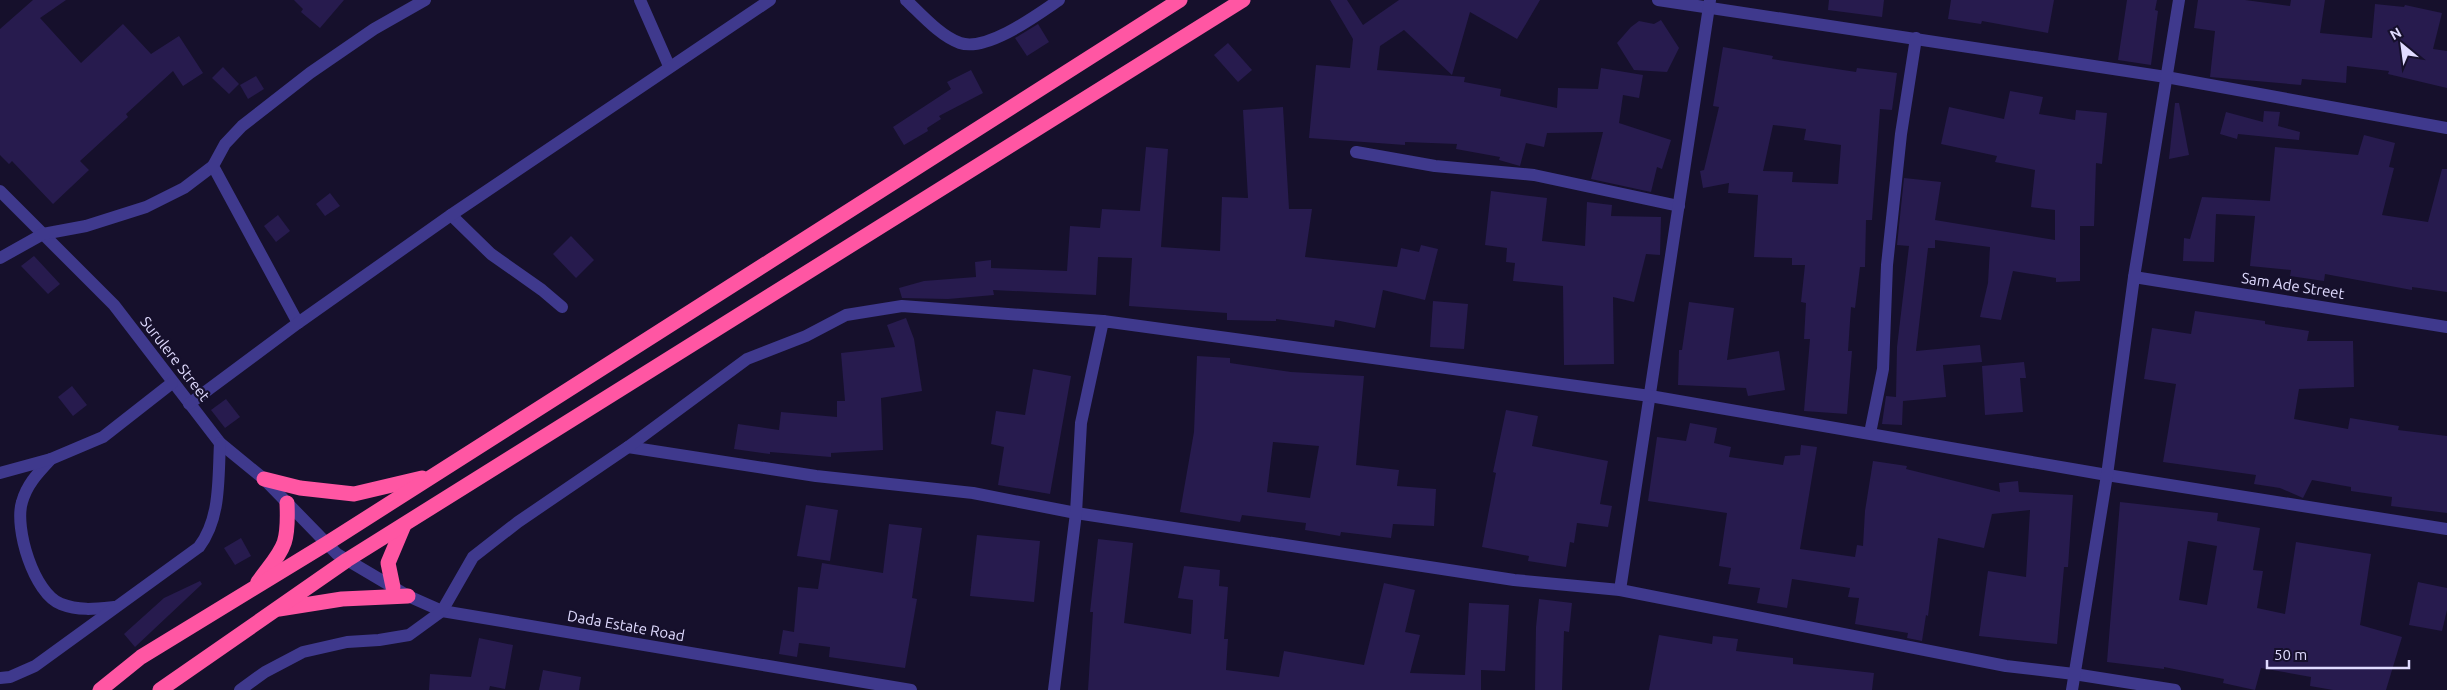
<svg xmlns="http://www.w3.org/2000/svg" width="2447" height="690" font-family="Ubuntu,sans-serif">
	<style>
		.building { fill: #271b4e; fill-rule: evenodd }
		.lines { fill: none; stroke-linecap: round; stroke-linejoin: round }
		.street { stroke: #3f398d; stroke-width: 12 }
		.highway { stroke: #ff56a3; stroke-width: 15 }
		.labels { text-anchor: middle; stroke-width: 4.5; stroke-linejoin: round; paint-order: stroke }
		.street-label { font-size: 15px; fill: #e0dbff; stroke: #16102c }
	</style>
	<rect width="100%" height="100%" fill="#16102c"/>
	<g class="building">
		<polygon points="33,0 66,0 40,18 81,63 123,24 151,54 179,36 203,73 183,86 173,71 126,114 128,117 80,161 89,170 53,204 12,161 9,164 0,155 0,29"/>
		<polygon points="294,0 344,0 320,28 301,12 303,9"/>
		<polygon points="1330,0 1347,0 1363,25 1399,0 1540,0 1517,39 1470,12 1452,75 1404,30 1380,46 1377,70 1465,77 1464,82 1501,89 1500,96 1557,108 1558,88 1598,89 1601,68 1643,75 1639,98 1623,95 1619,123 1671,140 1662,169 1657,167 1651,192 1591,179 1603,132 1547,133 1544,147 1526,143 1520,166 1499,160 1500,157 1456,149 1457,144 1405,142 1405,145 1309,138 1316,65 1350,68 1353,39"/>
		<polygon points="1829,0 1884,0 1882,17 1828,10"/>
		<polygon points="1951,0 2054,0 2048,33 1982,21 1981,24 1948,19"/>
		<polygon points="2127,0 2157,0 2155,10 2158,11 2151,65 2118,60"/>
		<polygon points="2198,0 2245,0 2290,6 2291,0 2325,0 2320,33 2372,38 2375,4 2404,7 2405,5 2442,13 2433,49 2447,51 2447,88 2388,74 2389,71 2347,66 2346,83 2302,79 2301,85 2210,77 2215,31 2194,28"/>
		<polygon points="1661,20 1679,48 1667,72 1634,70 1617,43 1631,27 1639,21 1654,24"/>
		<polygon points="1038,24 1049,42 1027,56 1015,38"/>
		<polygon points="1228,43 1252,70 1238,82 1214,55"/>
		<path d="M1723,47l50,9 -1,3 84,13 1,-4 40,5 -5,37 -12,-1 -8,111h-6l-1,47h-5l-5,41 -4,-1 -3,44h4l-5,63 -43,-3 6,-72h-6l2,-36 -5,-1 4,-37h-13v-7l-38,-1 4,-62 -30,-2 1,-10 -26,5 -3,-17 4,-1 15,-63 -6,-1zM1773,125l33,4 -2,11 37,5 -3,39 -46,-2 1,-10 -30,-1z"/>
		<polygon points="223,67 239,84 229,94 212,78"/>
		<polygon points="971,70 983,93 939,116 941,119 927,128 928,131 904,145 893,127 951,89 947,82"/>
		<polygon points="256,76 264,89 248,99 240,85"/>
		<polygon points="2010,91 2043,97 2039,114 2075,120 2076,110 2107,113 2102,164 2096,163 2094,226 2080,226 2080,281 2056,282 2056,278 2013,271 2001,320 1980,317 1988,283 1990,247 1935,240 1935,248 1928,248 1916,351 1980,345 1982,362 1943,365 1946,397 1903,401 1902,425 1882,424 1886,396 1896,397 1897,347 1909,246 1897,245 1904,178 1941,182 1935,220 2055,240 2055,210 2031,207 2035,170 1995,162 1997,156 1941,144 1949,107 2004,119"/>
		<polygon points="2175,103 2179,103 2189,155 2169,159"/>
		<polygon points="1283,107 1289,209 1312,209 1305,257 1397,267 1401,248 1419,252 1421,245 1438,249 1425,300 1383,290 1375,328 1335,320 1334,327 1276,319 1276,321 1227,320 1227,313 1129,306 1132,258 1098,257 1096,295 993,290 994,295 948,299 902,298 899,288 924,281 976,277 975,262 991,260 991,268 1067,271 1070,226 1100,228 1102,209 1140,211 1146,147 1168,149 1161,247 1220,251 1222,197 1248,198 1243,110"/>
		<polygon points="2264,111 2280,112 2278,126 2300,132 2299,140 2238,134 2237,139 2220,134 2226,112 2263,122"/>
		<polygon points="2364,135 2395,143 2389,167 2394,168 2382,215 2428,222 2442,169 2447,169 2447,292 2412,287 2412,290 2325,274 2324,281 2290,276 2291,270 2250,266 2255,216 2216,214 2214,262 2183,261 2184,238 2190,239 2202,197 2270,201 2275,147 2358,155"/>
		<polygon points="1491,191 1547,198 1542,241 1585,246 1587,202 1612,205 1611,216 1661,217 1660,255 1646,254 1634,302 1613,297 1614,364 1564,365 1563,286 1513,281 1515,263 1506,262 1507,248 1485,245"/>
		<polygon points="330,193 340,206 325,216 316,204"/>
		<polygon points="278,215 290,231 276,242 264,226"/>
		<polygon points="571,236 594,260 576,278 553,254"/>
		<polygon points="34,256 60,284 48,294 21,266"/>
		<polygon points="1433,301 1468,304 1464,349 1430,347"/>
		<polygon points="1689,302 1734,308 1727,360 1779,351 1785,390 1748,396 1746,388 1678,385 1679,350 1682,350"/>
		<polygon points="2195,311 2265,321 2265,324 2309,331 2307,341 2353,341 2354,387 2299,389 2294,419 2348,429 2350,418 2399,426 2398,430 2447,436 2447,513 2391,506 2392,497 2351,491 2351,487 2312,480 2303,498 2280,488 2254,484 2256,475 2163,462 2176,384 2144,379 2152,328 2191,334"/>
		<polygon points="906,318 914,339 922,391 881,398 883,450 831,453 831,457 770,452 770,454 734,449 738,424 779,430 781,412 837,417 837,401 845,401 841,353 895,347 887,325"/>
		<path d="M1197,356l33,2v5l61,9 73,4 -8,89 43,5 -2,16 39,3 -2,37 -41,-2 -2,14 -50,-6 -1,4 -35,-6 1,-7 -64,-8 -2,7 -60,-10 14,-80zM1273,442l46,4 -9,52 -43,-6z"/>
		<polygon points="2024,362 2026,378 2020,378 2023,412 1985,415 1982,366"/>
		<polygon points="1033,369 1071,376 1050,494 998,485 1004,447 991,444 996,411 1025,415"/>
		<polygon points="72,386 87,405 73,416 58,397"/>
		<polygon points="226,399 240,417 225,428 211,410"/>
		<polygon points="1506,410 1538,416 1532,446 1608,461 1600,504 1612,506 1608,527 1577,523 1574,543 1570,542 1566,567 1528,561 1529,556 1482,547 1496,473 1493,472"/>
		<polygon points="1690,423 1717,428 1714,443 1731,447 1729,457 1783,465 1785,456 1800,455 1801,445 1817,447 1800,549 1855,557 1857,545 1863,546 1865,511 1873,461 1907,466 1906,469 2000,492 1999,483 2018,481 2019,492 2073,495 2068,567 2064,567 2057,644 1979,636 1988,571 2026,577 2030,510 1992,514 1984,548 1938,538 1928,616 1926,615 1922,641 1907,638 1908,633 1855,624 1859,598 1848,597 1850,588 1792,579 1787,608 1757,603 1760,588 1728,584 1731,568 1719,566 1727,513 1648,501 1657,437 1686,441"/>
		<path d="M2120,502l98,11 -1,8 43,7 -7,42 10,1 -6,37 28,6 11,-72 75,12 -11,71 42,12 -16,53h-53l-23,-4 1,-9 -50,-9 -6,22 -32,-7 1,-4 -60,-12v2l-57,-7zM2188,541l29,5 -10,59 -28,-5z"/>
		<polygon points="806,505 838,510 830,561 797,556"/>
		<polygon points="889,524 922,528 912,598 917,599 905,668 829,657 830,647 799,643 797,657 779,654 783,630 794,632 798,587 818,589 822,563 883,573"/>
		<polygon points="977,535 1040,541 1034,602 970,596"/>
		<polygon points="241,538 251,556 235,565 224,548"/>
		<polygon points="1098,539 1133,543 1124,623 1191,634 1193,600 1178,598 1184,566 1220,570 1219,586 1228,587 1224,639 1228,639 1226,670 1279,677 1284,651 1364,665 1384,583 1415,590 1405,632 1420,635 1410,673 1465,675 1469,603 1509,605 1505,671 1481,670 1481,690 1088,690 1093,612 1090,612"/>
		<polygon points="200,581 202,584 135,647 124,634 164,598"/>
		<polygon points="2418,582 2447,588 2447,610 2442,631 2409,625"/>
		<polygon points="1539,599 1572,603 1569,632 1564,631 1562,690 1535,690 1536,627"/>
		<polygon points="1659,635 1712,644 1713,636 1738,639 1736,651 1793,658 1793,664 1874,673 1872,690 1649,690"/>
		<polygon points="479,638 513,645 505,689 490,686 489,690 429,690 430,674 471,677"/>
		<polygon points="543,670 581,677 579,690 539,690"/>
	</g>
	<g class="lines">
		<g class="street">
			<polyline points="640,0 669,66"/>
			<path d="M906,0c15,14 34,36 54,43 27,9 77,-28 99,-43"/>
			<polyline points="1658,0 2166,77 2447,128"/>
			<polyline points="1356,152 1435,166 1534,175 1679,206"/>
			<polyline points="0,191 114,305 220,443 264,479 337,554 408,596 442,611 911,690"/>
			<polyline points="451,215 491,254 542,290 562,307"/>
			<polyline points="0,258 43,234 86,226 146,207 184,188 213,166"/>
			<polyline points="2134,277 2447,327"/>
			<polyline points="298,323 213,166 225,144 242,126 310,73 374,29 425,0"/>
			<polyline points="189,404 298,323 451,215 770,0"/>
			<polyline points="1870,433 1883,369 1887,265 1901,134 1916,38"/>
			<polyline points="628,447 816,476 973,493 1076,513 1514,580 1620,590 2006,666 2074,674 2175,690"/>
			<path d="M51,459c-13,14 -24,25 -29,43 -8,26 12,92 39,102 18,7 34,5 53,3"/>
			<polyline points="0,473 51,459 103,437 172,383"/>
			<polyline points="1620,590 1710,0"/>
			<path d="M0,678l10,-1 25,-11 164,-119c22,-29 19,-68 21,-104"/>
			<polyline points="240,690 265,672 303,652 347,642 379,640 409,635 442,611 473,557 518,522 628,447 747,359 806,336 846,315 902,306 1103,321"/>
			<polyline points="1054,690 1076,513 1081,423 1103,321 1650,396 2107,475 2447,529"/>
			<polyline points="2072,690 2107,475 2134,277 2179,0"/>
		</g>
		<g class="highway">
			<polyline points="264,479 300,488 354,494 422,478"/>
			<path d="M258,582c25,-34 31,-34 29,-79"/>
			<polyline points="393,587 388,563 404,525"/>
			<polyline points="279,609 342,599 408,596"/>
			<polyline points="100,690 141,657 326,544 1180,0"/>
			<polyline points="160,690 347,560 1243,0"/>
		</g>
	</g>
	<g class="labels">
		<g class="street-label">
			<text transform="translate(2293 286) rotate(9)" y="5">Sam Ade Street</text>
			<text transform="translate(175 359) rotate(52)" y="5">Surulere Street</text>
			<text transform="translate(626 626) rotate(10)" y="5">Dada Estate Road</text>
		</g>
	</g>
	<g transform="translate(2402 45) rotate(331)" stroke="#16102c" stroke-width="4" paint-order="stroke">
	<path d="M0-4L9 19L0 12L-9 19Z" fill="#e0dbff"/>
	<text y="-8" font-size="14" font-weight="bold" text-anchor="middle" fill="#e0dbff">N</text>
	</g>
	<path d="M2267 660v8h142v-8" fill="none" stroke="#e0dbff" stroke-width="2.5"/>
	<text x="2274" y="660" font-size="15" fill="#e0dbff" stroke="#16102c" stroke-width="4" paint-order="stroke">50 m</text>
</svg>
